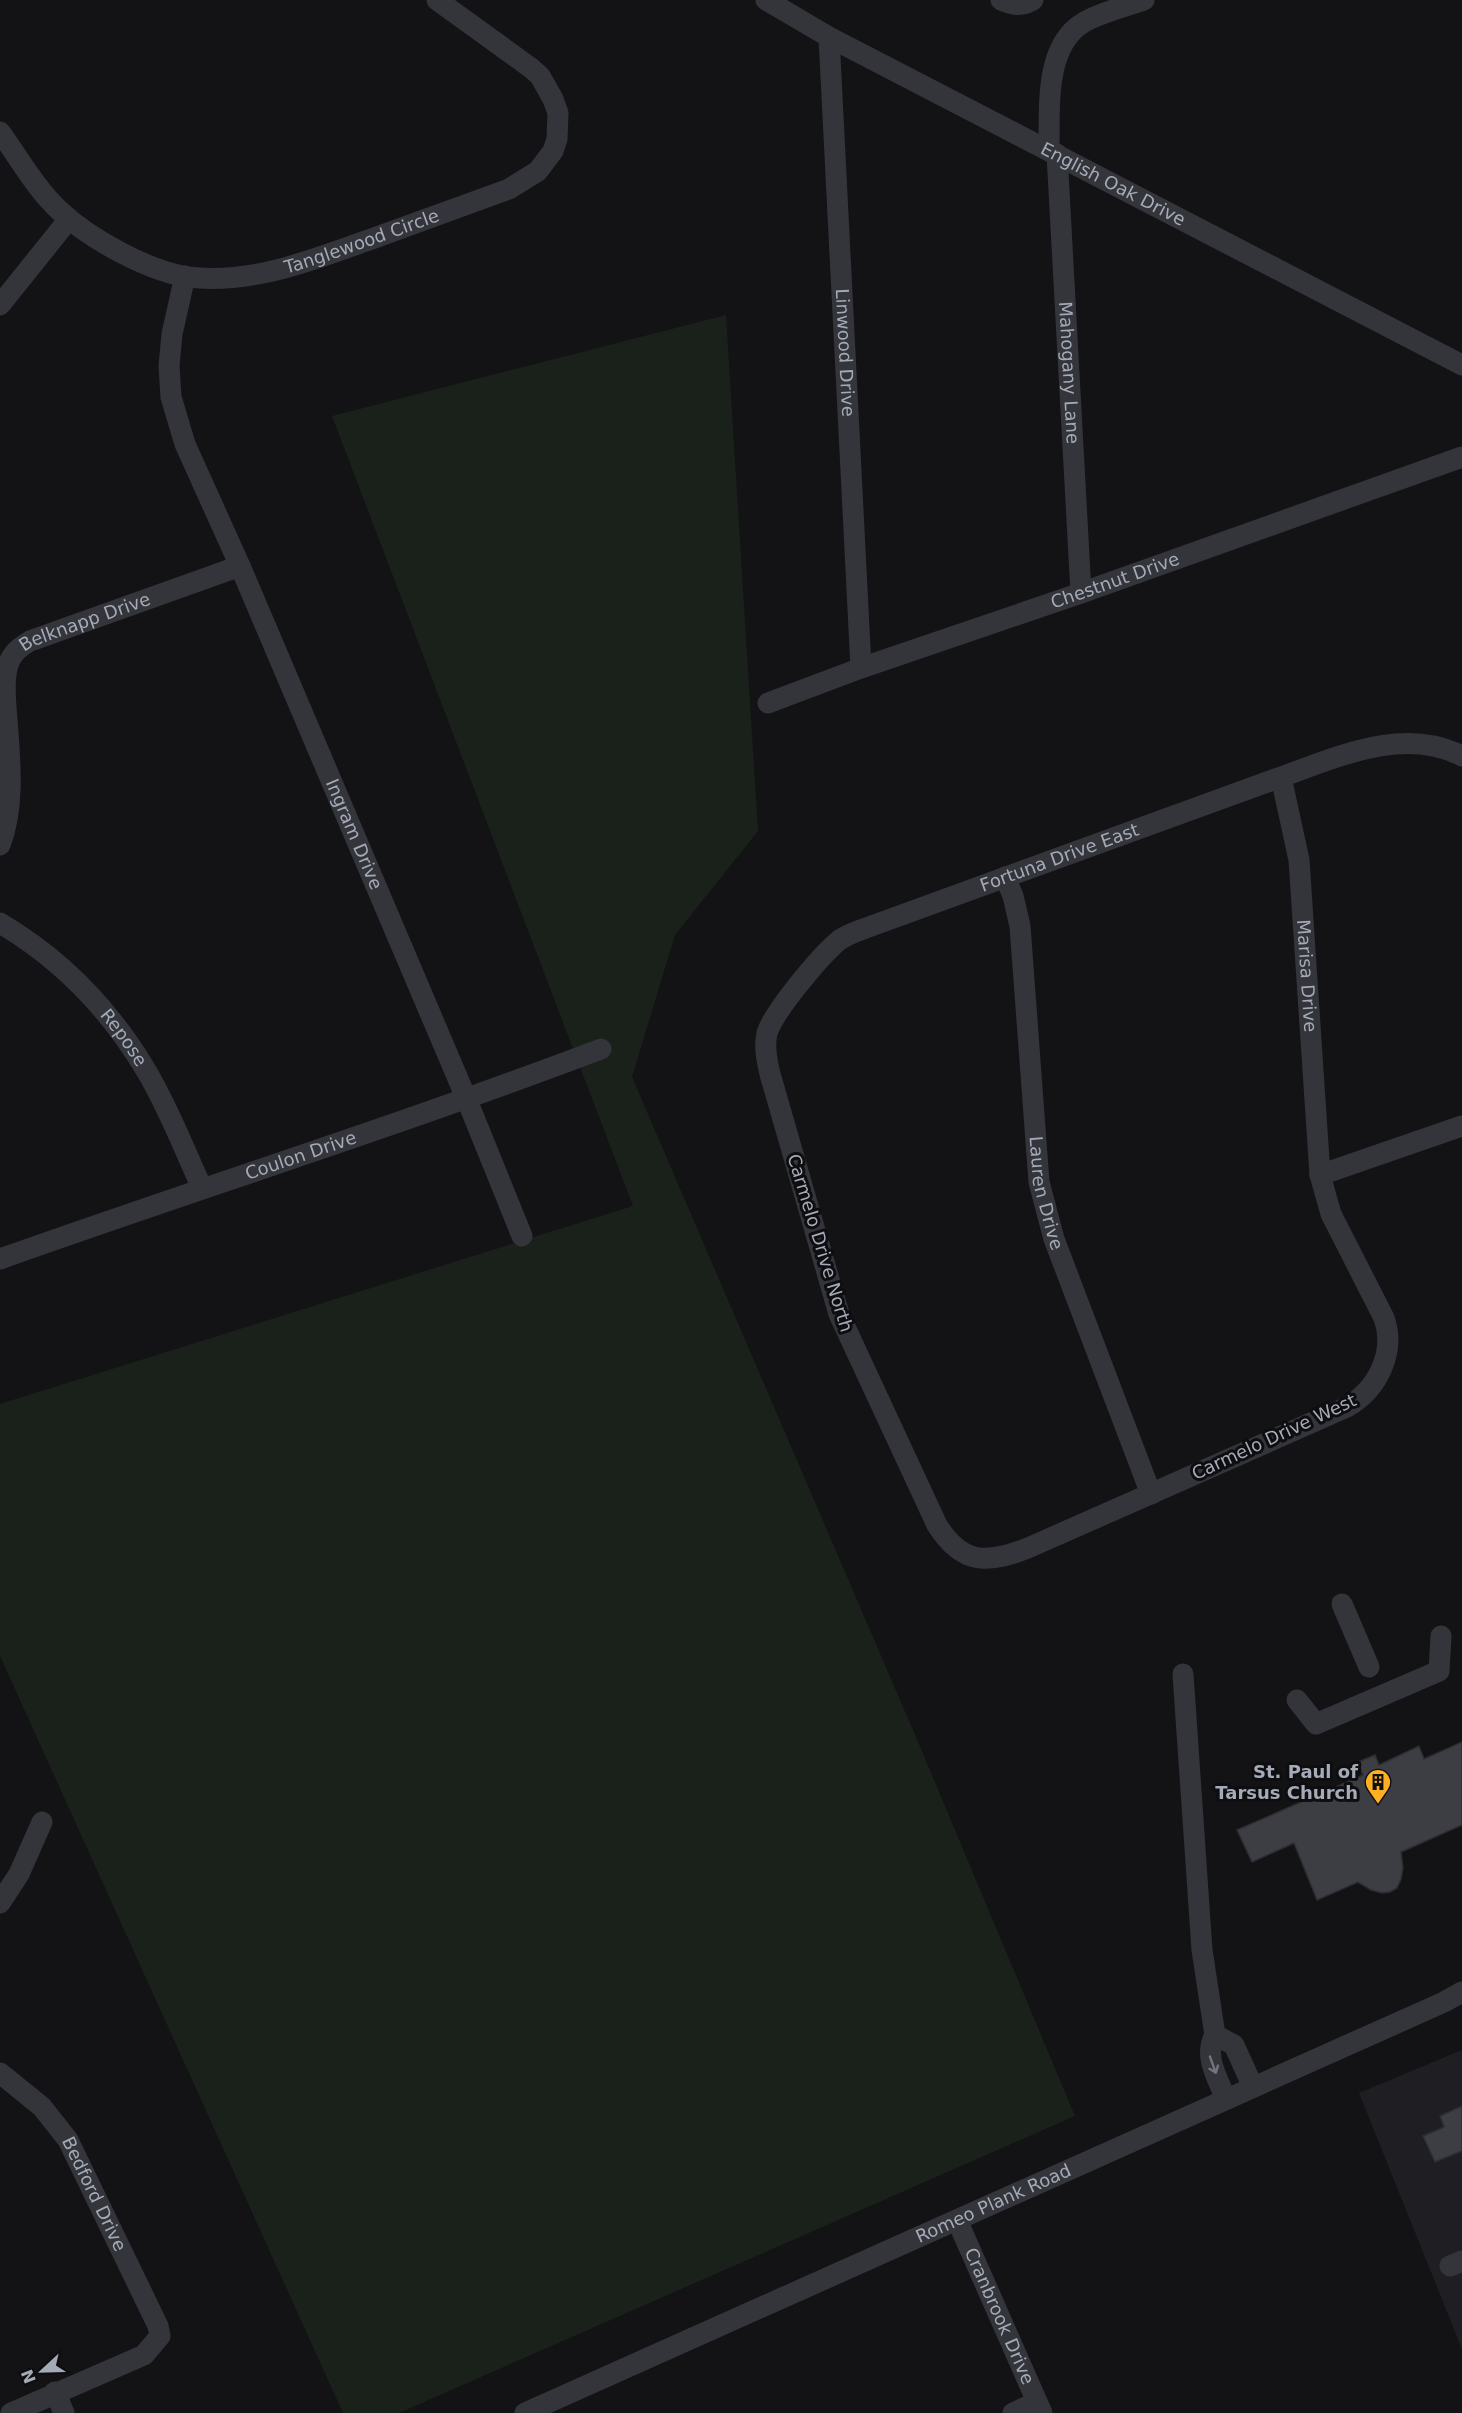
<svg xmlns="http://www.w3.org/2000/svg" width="1462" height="2413" font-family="'DejaVu Sans',sans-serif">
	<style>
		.built { fill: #1f1f23 }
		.green { fill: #19211a }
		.building { fill: #3d3e43; stroke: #2d2d32; stroke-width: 1.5 }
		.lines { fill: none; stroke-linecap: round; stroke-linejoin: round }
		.minor { stroke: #34353b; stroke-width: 21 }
		.oneway { stroke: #72757f }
		.labels { text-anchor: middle; stroke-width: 6; stroke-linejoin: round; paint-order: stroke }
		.street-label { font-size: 18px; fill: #a4aab7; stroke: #0e0e10 }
		.poi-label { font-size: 18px; font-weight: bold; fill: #a4aab7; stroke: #0e0e10; text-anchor: end }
	</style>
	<rect width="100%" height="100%" fill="#131316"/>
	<polygon class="built" points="1462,2050 1462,2349 1359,2093"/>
	<polygon class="green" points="726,315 758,831 675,935 632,1077 916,1737 1075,2116 399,2413 343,2413 0,1656 0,1404 633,1206 332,416"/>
	<g class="building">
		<polygon points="1462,1742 1462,1825 1401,1852 1403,1868 1401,1879 1397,1888 1390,1892 1382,1893 1371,1890 1358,1882 1317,1900 1294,1843 1252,1862 1237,1830 1363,1775 1358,1762 1375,1755 1379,1765 1419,1746 1424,1759"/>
		<polygon points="1462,2106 1462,2151 1435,2162 1423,2136 1444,2127 1440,2116"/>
	</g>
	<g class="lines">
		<g class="minor">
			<path id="s1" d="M766,0l63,37 633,328"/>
			<path d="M1001,0c11,5 21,7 32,0"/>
			<path id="s2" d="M829,37l32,631"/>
			<path id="s3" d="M0,132c19,26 36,57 60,79 30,28 88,60 128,66 66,8 129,-19 189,-40 44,-16 88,-32 132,-48l29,-18 15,-20 4,-12 1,-26 -5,-14 -13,-23 -9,-8 -94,-68"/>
			<path d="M1049,150c1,-43 -6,-110 41,-131 17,-8 36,-13 54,-19"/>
			<path id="s4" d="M1057,154l24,439"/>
			<path id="s5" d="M185,276l-13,58 -3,32 2,31 14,47 55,122 227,534 55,136"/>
			<polyline points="0,305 69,219"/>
			<path id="s6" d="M768,703l93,-35 220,-75 381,-136"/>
			<path id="s7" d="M1281,777l18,83 21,315 11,39 53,104c12,34 -6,71 -37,89l-319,141c-41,16 -66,17 -91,-23l-98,-211 -69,-240c-3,-13 -6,-27 -3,-41 7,-22 52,-75 70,-91 8,-7 19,-10 29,-14l415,-151c57,-20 122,-51 181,-21"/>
			<path id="s8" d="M0,845c15,-39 10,-84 7,-125 -1,-16 -4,-35 0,-51 3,-14 11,-21 23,-28l210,-75"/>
			<path id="s9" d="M1005,877l8,19 7,30 19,256 15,57 97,255"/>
			<path id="s10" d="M0,923c61,36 111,88 147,149 22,37 37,77 55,116"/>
			<polyline points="1320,1175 1462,1126"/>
			<path id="s11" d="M0,1259c200,-71 403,-135 601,-210"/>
			<polyline points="1342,1604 1369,1667"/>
			<polyline points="1183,1674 1202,1950 1215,2035"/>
			<polyline points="1297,1700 1316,1724 1439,1671 1441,1636"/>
			<polyline points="0,1903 19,1874 42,1822"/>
			<path id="s12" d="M0,2073l42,34 26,33 90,186 2,10 -16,19 -133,58"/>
			<path d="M1226,2099c-8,-20 -23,-43 -11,-64l19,10 19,42"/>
			<path id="s13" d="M957,2220l85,193"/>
			<polyline points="1450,2266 1462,2261"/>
			<polyline points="55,2392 64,2413"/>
			<path id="s14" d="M525,2413l919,-411 18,-10"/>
			<polyline points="1013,2413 1037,2402"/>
		</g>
	</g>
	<defs><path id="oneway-shaft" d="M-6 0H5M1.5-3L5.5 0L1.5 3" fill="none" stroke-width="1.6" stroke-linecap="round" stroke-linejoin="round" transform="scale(1.5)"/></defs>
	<use class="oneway" href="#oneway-shaft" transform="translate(1213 2065) rotate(70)"/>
	<defs>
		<g id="building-pin" transform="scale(1.35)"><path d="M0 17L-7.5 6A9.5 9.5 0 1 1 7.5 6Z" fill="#ffb022" stroke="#0e0e10"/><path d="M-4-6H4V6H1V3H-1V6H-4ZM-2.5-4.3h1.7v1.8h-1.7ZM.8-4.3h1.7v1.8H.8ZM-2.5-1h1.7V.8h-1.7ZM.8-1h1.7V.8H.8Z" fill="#111"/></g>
	</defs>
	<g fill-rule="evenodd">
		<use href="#building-pin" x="1378" y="1782"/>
	</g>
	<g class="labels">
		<g class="street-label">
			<text dy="6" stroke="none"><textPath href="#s1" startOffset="393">English Oak Drive</textPath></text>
			<text dy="6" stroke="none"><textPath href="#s3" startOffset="424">Tanglewood Circle</textPath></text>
			<text dy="6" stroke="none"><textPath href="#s2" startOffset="316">Linwood Drive</textPath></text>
			<text dy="6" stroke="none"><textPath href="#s4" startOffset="219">Mahogany Lane</textPath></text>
			<text dy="6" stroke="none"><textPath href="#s6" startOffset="368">Chestnut Drive</textPath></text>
			<text dy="6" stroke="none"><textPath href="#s8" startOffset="273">Belknapp Drive</textPath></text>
			<text dy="6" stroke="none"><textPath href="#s5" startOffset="597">Ingram Drive</textPath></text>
			<text dy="6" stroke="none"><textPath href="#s7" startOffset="1994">Fortuna Drive East</textPath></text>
			<text dy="6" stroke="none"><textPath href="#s7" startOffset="201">Marisa Drive</textPath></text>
			<text dy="6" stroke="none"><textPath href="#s10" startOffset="170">Repose</textPath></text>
			<text dy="6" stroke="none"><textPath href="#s11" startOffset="318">Coulon Drive</textPath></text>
			<text dy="6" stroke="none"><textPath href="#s9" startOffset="320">Lauren Drive</textPath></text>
			<text transform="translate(820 1243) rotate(73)" y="6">Carmelo Drive North</text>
			<text transform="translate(1274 1437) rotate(-25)" y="6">Carmelo Drive West</text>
			<text dy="6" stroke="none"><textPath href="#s12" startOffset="156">Bedford Drive</textPath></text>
			<text dy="6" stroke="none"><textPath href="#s14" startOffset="513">Romeo Plank Road</textPath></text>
			<text dy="6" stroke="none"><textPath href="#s13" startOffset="105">Cranbrook Drive</textPath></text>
		</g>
		<g class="poi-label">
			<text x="1358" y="1778">St. Paul of<tspan x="1358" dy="21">Tarsus Church</tspan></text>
		</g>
	</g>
	<g transform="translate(42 2371) rotate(248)" stroke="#0e0e10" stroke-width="4.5" paint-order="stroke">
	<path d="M0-4.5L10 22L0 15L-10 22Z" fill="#a4aab7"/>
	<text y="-9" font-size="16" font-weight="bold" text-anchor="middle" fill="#a4aab7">N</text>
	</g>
</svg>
